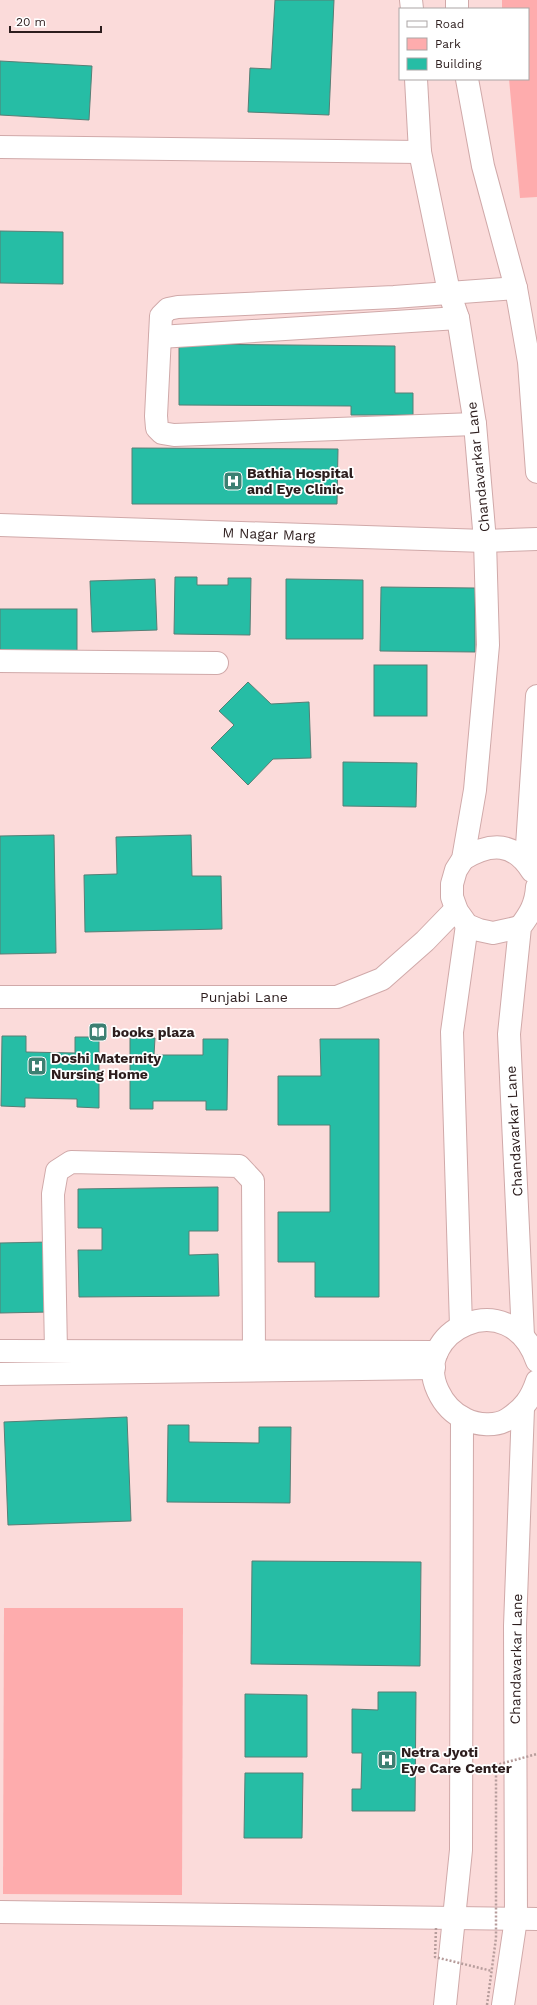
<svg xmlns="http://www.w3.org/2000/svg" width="537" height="2005" font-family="'Work Sans',sans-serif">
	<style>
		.green { fill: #feacad }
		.building { fill: #26bda5; stroke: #577e75 }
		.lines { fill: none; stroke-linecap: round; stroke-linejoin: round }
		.street-casing { stroke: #d0a9a9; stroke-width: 24 }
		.secondary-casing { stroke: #d0a9a9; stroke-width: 24 }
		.street { stroke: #fff; stroke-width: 22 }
		.secondary { stroke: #fff; stroke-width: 22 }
		.path-bridge { stroke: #b69c9b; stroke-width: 2.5; stroke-dasharray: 2 2; stroke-linecap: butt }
		.labels { text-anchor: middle; stroke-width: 3.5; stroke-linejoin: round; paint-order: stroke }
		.street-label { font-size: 14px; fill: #2c1d1d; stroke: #fff }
		.poi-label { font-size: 14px; font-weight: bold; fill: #2c1d1d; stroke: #fff; text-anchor: start }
	</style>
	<rect width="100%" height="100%" fill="#fbdbda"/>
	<g class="green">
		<polygon points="502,0 537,0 537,197 520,198 509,79 528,79 528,9 502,9"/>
		<polygon points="4,1608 183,1608 182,1895 3,1894"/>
	</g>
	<g class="building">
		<polygon points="275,0 334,0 329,115 248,112 250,68 271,69"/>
		<polygon points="0,61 92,66 89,120 0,115"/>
		<polygon points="0,231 63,232 63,284 0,283"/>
		<polygon points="179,344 395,346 395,393 413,393 413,415 351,415 351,406 179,405"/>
		<polygon points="132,448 338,449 337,504 132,504"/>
		<polygon points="175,577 197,577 197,585 228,585 228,578 251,578 250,635 174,634"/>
		<polygon points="155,579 157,630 92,632 90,581"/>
		<polygon points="286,579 363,580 363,639 286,639"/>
		<polygon points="381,587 475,588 475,652 380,651"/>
		<rect x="0" y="609" width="77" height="61"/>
		<rect x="374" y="665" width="53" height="51"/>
		<polygon points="248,682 271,704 309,702 311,758 273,759 248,785 211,748 234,725 219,711"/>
		<polygon points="343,762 417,763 416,807 343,806"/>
		<polygon points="54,835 56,953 0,954 0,836"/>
		<polygon points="191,835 192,876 221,876 222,929 85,932 84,875 117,874 116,837"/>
		<polygon points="2,1036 26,1036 26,1052 75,1053 75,1037 99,1037 99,1108 77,1107 77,1099 25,1098 25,1107 1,1106"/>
		<polygon points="130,1038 155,1038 154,1055 203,1055 203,1039 228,1039 227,1110 206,1110 206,1101 153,1101 153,1109 130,1109"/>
		<polygon points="320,1039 379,1039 379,1297 315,1297 315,1262 278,1262 278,1212 330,1212 330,1125 278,1125 278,1076 321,1076"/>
		<polygon points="218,1187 218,1231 189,1231 189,1255 218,1254 219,1296 79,1297 78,1250 102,1250 102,1228 78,1228 78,1189"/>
		<polygon points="49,1242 50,1312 0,1313 0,1243"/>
		<polygon points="127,1417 131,1521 8,1525 4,1422"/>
		<polygon points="168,1425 189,1425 189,1442 259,1443 259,1427 291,1427 290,1503 167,1502"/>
		<polygon points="252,1561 421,1562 420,1666 251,1664"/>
		<polygon points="378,1692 416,1692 415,1811 352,1811 352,1789 361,1789 362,1753 352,1753 352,1709 378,1710"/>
		<polygon points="245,1694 307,1695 307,1757 245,1757"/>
		<polygon points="245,1773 303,1773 302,1838 244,1838"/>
	</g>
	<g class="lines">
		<g class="street-casing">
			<g id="street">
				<polyline points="0,147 420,152"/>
				<polyline points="160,337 458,318"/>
				<polyline points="475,424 174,435 162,433 157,428 156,416 161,316 168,309 178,307 394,297 516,288"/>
				<polyline points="0,525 485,541 537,539"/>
				<polyline points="0,661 217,663"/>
				<polyline points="0,997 337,997 382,979 425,941 456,909"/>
				<polyline points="56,1351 53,1194 57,1171 71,1162 239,1166 253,1181 254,1352"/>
				<polyline points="0,1912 537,1919"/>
			</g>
		</g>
		<g class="secondary-casing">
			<g id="secondary">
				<polyline points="411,0 412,9"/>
				<polyline points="457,0 457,9"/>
				<polyline points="416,79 420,152 449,292 458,318 475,424 485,541 488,645 475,790 463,859 456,870 452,884 452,897 457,911 467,925 479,930 493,933 520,927"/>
				<polyline points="467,79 483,166 516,288 521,316 529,362 537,472"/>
				<path d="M463,859c28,-17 51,-17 69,12"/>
				<polyline points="526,861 537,696"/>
				<polyline points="461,1326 452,1032 467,925"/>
				<path d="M523,1336l-14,-302 11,-107c10,-13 16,-23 17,-40"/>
				<polyline points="0,1351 437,1352"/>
				<path d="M537,1361c-28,-79 -127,-29 -99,30 6,13 14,22 27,28 12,6 31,8 43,0 16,-11 23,-20 29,-38"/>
				<polyline points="0,1374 434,1368"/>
				<polyline points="445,2005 461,1850 462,1418"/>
				<polyline points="503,2005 516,1919 515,1626 523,1408"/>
			</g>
		</g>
		<use href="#street" class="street"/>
		<use href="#secondary" class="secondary"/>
		<g class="path-bridge">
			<polyline points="436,1928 435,1957 492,1971"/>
			<polyline points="487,2005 496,1938 496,1765 537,1754"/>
		</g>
	</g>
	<defs>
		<g id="hospital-square" transform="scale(1)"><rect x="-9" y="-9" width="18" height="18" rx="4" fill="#3c8072" stroke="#fff"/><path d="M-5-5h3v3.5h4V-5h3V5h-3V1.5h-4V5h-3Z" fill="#fff"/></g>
		<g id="library-square" transform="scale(1)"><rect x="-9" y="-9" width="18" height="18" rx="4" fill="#3c8072" stroke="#fff"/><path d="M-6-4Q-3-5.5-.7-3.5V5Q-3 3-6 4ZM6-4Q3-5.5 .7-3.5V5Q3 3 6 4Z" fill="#fff"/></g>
	</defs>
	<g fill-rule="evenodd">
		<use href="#hospital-square" x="233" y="481"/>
		<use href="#library-square" x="98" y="1032"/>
		<use href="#hospital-square" x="37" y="1066"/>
		<use href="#hospital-square" x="387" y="1760"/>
	</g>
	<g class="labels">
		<g class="street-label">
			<text transform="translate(478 467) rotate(-96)" y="5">Chandavarkar Lane</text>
			<text transform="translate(269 534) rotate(2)" y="5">M Nagar Marg</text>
			<text x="244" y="1002">Punjabi Lane</text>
			<text transform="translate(514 1131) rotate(-93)" y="5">Chandavarkar Lane</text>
			<text transform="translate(516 1659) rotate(-89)" y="5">Chandavarkar Lane</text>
		</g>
		<g class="poi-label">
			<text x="247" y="478">Bathia Hospital<tspan x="247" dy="16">and Eye Clinic</tspan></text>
			<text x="112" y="1037">books plaza</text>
			<text x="51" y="1063">Doshi Maternity<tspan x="51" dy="16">Nursing Home</tspan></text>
			<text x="401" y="1757">Netra Jyoti<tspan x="401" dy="16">Eye Care Center</tspan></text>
		</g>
	</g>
	<rect x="399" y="8" width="130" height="72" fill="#ffffff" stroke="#aba5a5"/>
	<rect x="407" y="21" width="20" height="6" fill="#ffffff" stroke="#aba5a5"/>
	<text x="435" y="28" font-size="12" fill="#2c1d1d">Road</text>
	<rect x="407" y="38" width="20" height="12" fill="#feacad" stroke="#aba5a5"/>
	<text x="435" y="48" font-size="12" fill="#2c1d1d">Park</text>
	<rect x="407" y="58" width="20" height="12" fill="#26bda5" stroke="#aba5a5"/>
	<text x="435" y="68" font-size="12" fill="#2c1d1d">Building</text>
	<path d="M10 26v6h91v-6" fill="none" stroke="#2c1d1d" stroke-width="2"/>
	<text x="16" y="26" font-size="12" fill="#2c1d1d" stroke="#ffffff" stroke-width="3" paint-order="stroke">20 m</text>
</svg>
